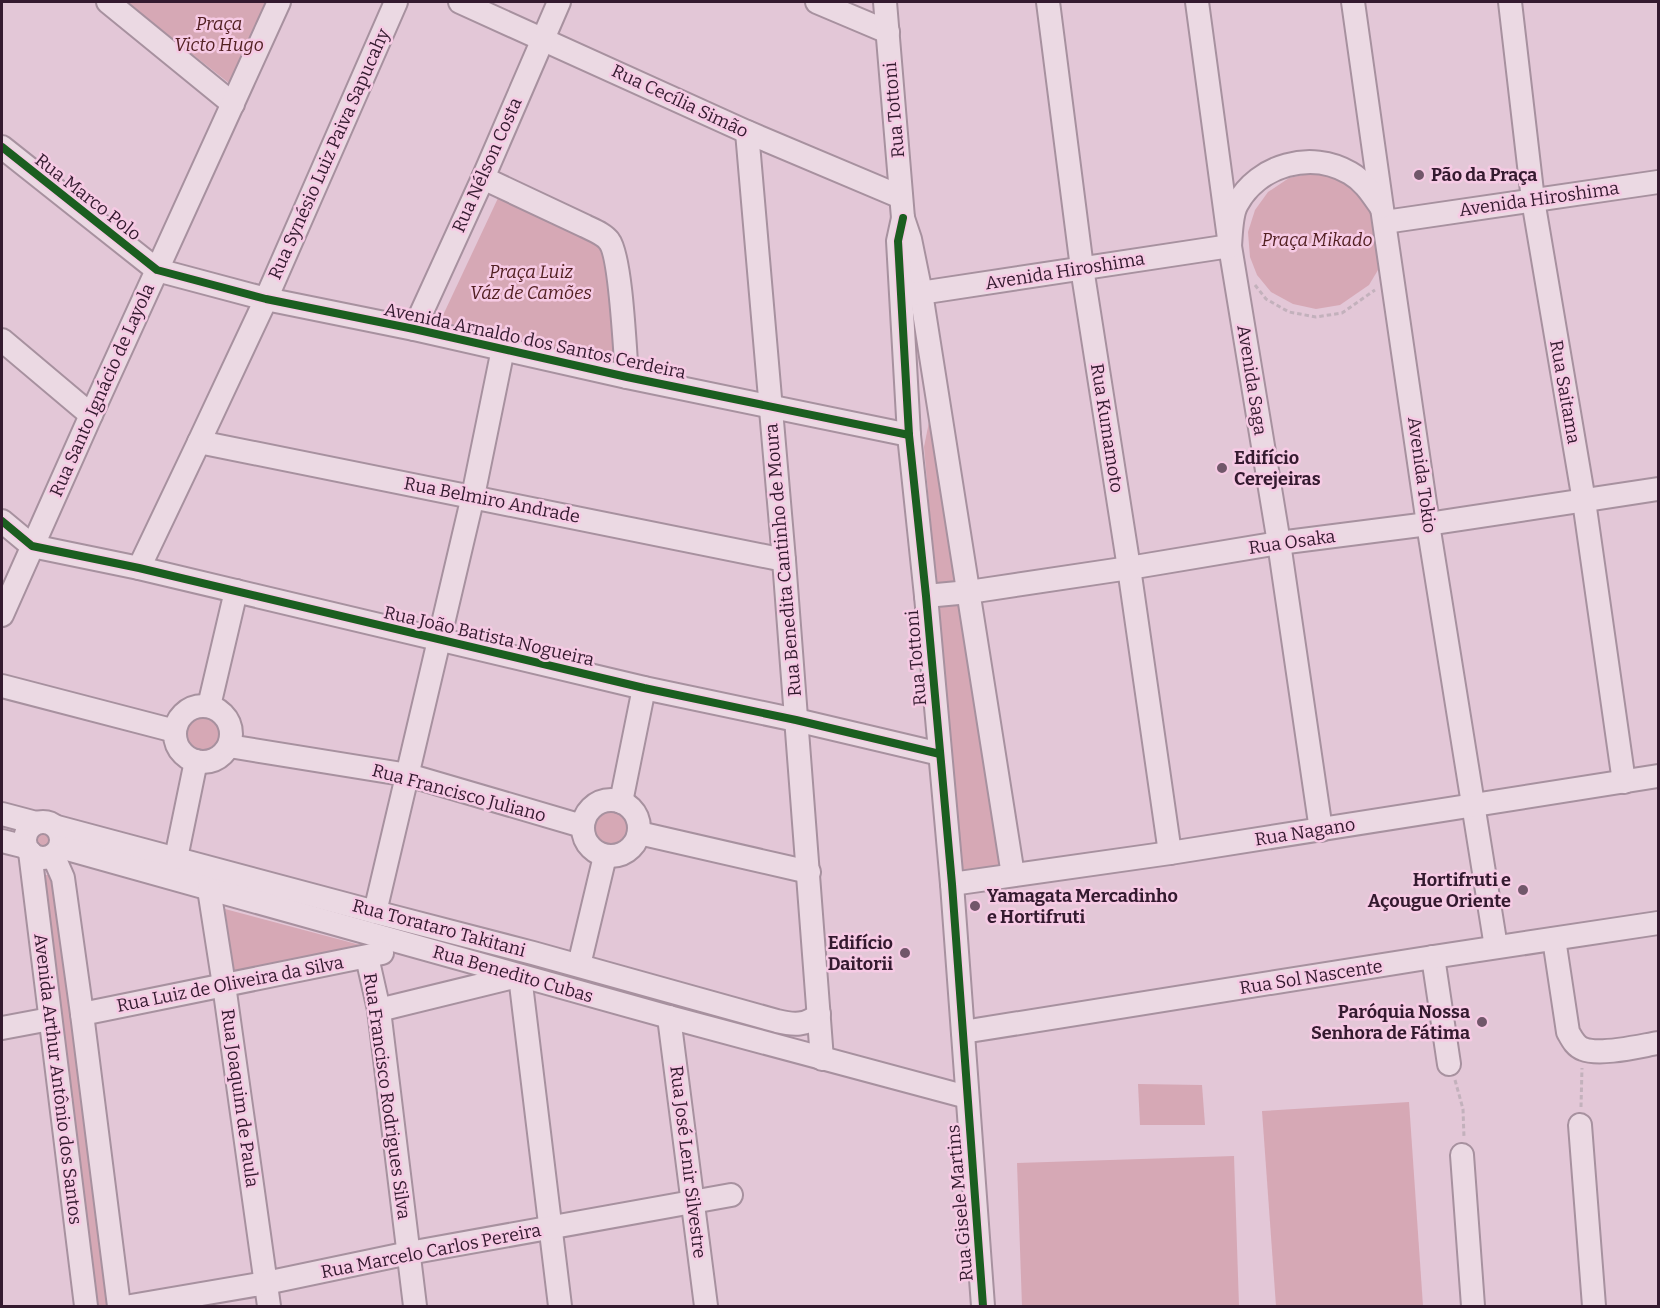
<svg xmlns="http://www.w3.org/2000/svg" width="1660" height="1308" font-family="Bitter,serif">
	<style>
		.green { fill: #d6a8b5 }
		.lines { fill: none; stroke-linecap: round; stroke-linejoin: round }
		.minor-casing { stroke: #a7919f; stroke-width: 26 }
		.path { stroke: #c3b1bc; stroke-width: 3; stroke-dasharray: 4.5 3; stroke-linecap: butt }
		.minor { stroke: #ebd9e3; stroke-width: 22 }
		.cycleway-casing { stroke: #f6cae4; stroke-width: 11 }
		.cycleway { stroke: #1b5e20; stroke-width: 8 }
		.poi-dot { fill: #71576a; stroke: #f6cae4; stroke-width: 2 }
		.labels { text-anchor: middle; stroke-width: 5; stroke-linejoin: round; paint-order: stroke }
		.park-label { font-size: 18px; font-style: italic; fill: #522022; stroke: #f6cae4 }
		.street-label { font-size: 18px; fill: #341a2f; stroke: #f6cae4 }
		.poi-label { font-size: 18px; font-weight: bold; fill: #341a2f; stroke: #f6cae4; text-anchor: start }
	</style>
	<rect width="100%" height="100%" fill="#e3c7d7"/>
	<g class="green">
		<polygon points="126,2 270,2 234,87"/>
		<polygon points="1312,173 1330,173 1370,198 1381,265 1369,285 1340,305 1316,309 1293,304 1271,292 1257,275 1250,257 1248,232 1255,210 1268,192 1289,178"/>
		<polygon points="499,196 588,236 608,253 617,367 437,328"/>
		<polygon points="931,412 1007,872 962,878 924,447"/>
		<circle cx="199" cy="735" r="20"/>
		<circle cx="610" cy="827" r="20"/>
		<path d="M42,830l8,3c4,7 2,10 -2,16l-7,1 -9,-10 3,-7z"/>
		<polygon points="40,875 51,875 114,1306 94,1306"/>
		<polygon points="225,909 364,946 234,973"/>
		<polygon points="1138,1084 1202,1085 1205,1125 1140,1125"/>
		<polygon points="1409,1102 1423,1306 1276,1306 1262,1111"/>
		<polygon points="1234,1156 1239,1306 1022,1306 1017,1163"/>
	</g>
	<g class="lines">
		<g class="minor-casing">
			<g id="minor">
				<polyline points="108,2 233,104"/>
				<polyline points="460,2 747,132 901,197"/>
				<polyline points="817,2 888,32"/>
				<polyline points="885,2 903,218 910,239 921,293 1013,875"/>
				<polyline points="1048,2 1082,268 1129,568 1170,853"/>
				<polyline points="1197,2 1230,246 1279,543 1321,830"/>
				<polyline points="1353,2 1382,208 1428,524 1496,947"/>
				<polyline points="1510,2 1533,200 1584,501 1624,782"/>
				<polyline points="747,132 784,560 822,1059"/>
				<polyline points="2,147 157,270 266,299 414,329 627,377 909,435"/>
				<path d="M483,178l102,48c8,4 19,8 24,15 12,15 16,112 18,136"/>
				<polyline points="903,218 898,241 909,435 926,596 952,884 983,1306"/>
				<polyline points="1385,222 1658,182"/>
				<path d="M907,295l323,-49c1,-12 1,-32 7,-42 21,-39 74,-54 113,-31 14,8 22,21 31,34"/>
				<polyline points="414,329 483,178 559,2"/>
				<polyline points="2,340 91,415"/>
				<polyline points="199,442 784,560"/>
				<polyline points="2,521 32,546 139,568 644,688 796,720 940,754"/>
				<polyline points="139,568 199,442 266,299 396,2"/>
				<polyline points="926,596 969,592 1129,568 1279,543 1428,524 1658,489"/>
				<polyline points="2,615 91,415 279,2"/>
				<polyline points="2,686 175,731"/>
				<circle cx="203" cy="734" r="28"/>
				<polyline points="209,706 236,591"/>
				<polyline points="229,746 408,775 582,826"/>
				<circle cx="611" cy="828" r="28"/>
				<polyline points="621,802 644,688"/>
				<polyline points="2,814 36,823"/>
				<circle cx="43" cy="840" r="18"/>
				<path d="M57,827l318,85 158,41 244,68c16,4 30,5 42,-7"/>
				<polyline points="639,833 809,872"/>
				<polyline points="2,841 26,847"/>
				<polyline points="60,847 669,1017 967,1097"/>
				<polyline points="30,852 86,1306"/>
				<polyline points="53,855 63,878 82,1014 119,1306"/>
				<polyline points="176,858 196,761"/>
				<polyline points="952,884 1170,853 1658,776"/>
				<polyline points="209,889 224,985 269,1306"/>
				<polyline points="375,912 473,496 503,349"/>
				<path d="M1554,939l14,93c4,7 7,14 15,17 17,7 57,-3 75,-6"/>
				<polyline points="367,957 379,1010 415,1306"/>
				<polyline points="1433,957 1449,1064"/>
				<polyline points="579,965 605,856"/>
				<polyline points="520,976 560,1306"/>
				<polyline points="379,1010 518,976"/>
				<polyline points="82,1014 382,953"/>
				<polyline points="669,1017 706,1306"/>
				<polyline points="2,1028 50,1019"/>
				<polyline points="963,1032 1433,957 1658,923"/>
				<polyline points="1580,1125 1594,1306"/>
				<polyline points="1462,1155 1473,1306"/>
				<polyline points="131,1306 266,1283 409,1253 731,1195"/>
			</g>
		</g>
		<g class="path">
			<polyline points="1255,285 1266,299 1289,312 1316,317 1342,313 1375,290"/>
			<polyline points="1455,1080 1463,1109 1464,1138"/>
			<polyline points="1581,1107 1582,1068"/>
		</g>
		<use href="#minor" class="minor"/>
		<g class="cycleway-casing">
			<g id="cycleway">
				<polyline points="2,147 157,270 266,299 414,329 627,377 909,435"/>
				<polyline points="903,218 898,241 909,435 926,596 952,884 983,1306"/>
				<polyline points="2,521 32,546 139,568 644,688 796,720 940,754"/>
			</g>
		</g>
		<use href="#cycleway" class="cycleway"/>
	</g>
	<g class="poi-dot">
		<circle cx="1419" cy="175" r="6"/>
		<circle cx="1222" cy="468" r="6"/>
		<circle cx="1523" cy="890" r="6"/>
		<circle cx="975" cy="906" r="6"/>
		<circle cx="905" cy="953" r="6"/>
		<circle cx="1482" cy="1022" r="6"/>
	</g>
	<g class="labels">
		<g class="park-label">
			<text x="219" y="30">Praça<tspan x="219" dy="21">Victo Hugo</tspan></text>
			<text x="1317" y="246">Praça Mikado</text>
			<text x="531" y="278">Praça Luiz<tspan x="531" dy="21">Váz de Camões</tspan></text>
		</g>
		<g class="street-label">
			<text transform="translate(680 101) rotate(25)" y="6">Rua Cecília Simão</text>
			<text transform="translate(894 110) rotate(-95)" y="6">Rua Tottoni</text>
			<text transform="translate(329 154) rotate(-66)" y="6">Rua Synésio Luiz Paiva Sapucahy</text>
			<text transform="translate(487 165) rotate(-66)" y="6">Rua Nélson Costa</text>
			<text transform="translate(88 197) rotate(38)" y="6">Rua Marco Polo</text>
			<text transform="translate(1539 199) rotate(-8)" y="6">Avenida Hiroshima</text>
			<text transform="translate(1065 271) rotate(-9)" y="6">Avenida Hiroshima</text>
			<text transform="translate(535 341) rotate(12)" y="6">Avenida Arnaldo dos Santos Cerdeira</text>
			<text transform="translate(1252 380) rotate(81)" y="6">Avenida Saga</text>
			<text transform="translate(102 390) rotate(-66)" y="6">Rua Santo Ignácio de Layola</text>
			<text transform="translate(1565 392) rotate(80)" y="6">Rua Saitama</text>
			<text transform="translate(1107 428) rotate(81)" y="6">Rua Kumamoto</text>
			<text transform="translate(1422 475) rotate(82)" y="6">Avenida Tokio</text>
			<text transform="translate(492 500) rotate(11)" y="6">Rua Belmiro Andrade</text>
			<text transform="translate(1292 542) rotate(-8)" y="6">Rua Osaka</text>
			<text transform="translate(783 560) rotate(-95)" y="6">Rua Benedita Cantinho de Moura</text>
			<text transform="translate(489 636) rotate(13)" y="6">Rua João Batista Nogueira</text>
			<text transform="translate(916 658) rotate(-95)" y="6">Rua Tottoni</text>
			<text transform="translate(459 793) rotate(15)" y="6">Rua Francisco Juliano</text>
			<text transform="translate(1305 832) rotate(-9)" y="6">Rua Nagano</text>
			<text transform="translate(439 928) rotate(15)" y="6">Rua Torataro Takitani</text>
			<text transform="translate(513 974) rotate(16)" y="6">Rua Benedito Cubas</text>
			<text transform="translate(1311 977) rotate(-9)" y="6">Rua Sol Nascente</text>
			<text transform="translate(230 984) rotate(-11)" y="6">Rua Luiz de Oliveira da Silva</text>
			<text transform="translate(58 1079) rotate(83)" y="6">Avenida Arthur Antônio dos Santos</text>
			<text transform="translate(387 1096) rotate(82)" y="6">Rua Francisco Rodrigues Silva</text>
			<text transform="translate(240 1098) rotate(82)" y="6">Rua Joaquim de Paula</text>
			<text transform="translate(688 1162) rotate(83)" y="6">Rua José Lenir Silvestre</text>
			<text transform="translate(960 1203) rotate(-95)" y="6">Rua Gisele Martins</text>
			<text transform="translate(431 1251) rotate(-11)" y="6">Rua Marcelo Carlos Pereira</text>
		</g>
		<g class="poi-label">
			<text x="1431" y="181">Pão da Praça</text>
			<text x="1234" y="464">Edifício<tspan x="1234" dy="21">Cerejeiras</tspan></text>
			<text x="1511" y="886" text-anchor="end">Hortifruti e<tspan x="1511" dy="21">Açougue Oriente</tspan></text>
			<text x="987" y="902">Yamagata Mercadinho<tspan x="987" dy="21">e Hortifruti</tspan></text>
			<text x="893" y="949" text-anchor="end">Edifício<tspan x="893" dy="21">Daitorii</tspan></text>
			<text x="1470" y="1018" text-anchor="end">Paróquia Nossa<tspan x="1470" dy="21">Senhora de Fátima</tspan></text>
		</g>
	</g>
	<rect width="1660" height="1308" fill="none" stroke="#341a2f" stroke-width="6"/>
</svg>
